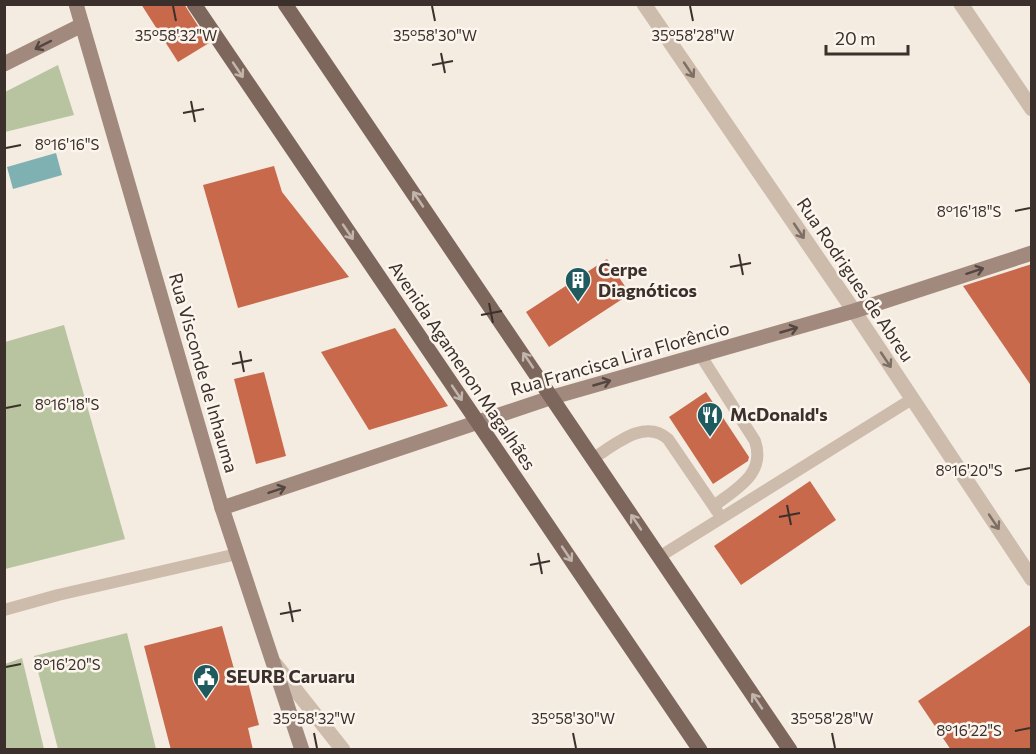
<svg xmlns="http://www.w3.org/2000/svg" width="1036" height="754" font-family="Commissioner,sans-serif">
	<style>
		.green { fill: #b8c4a0 }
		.water { fill: #7fb0b2 }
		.building { fill: #c8694b }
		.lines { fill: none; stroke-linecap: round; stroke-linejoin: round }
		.lane { stroke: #cdbbac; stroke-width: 12 }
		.street { stroke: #cdbbac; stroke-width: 15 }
		.secondary { stroke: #a18a7d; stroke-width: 15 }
		.primary { stroke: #7d675c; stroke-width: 15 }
		.oneway { stroke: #544640 }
		.oneway2 { stroke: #c2b5ac }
		.oneway3 { stroke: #7d6f65 }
		.ticks { fill: none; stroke: #3b302b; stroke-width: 2 }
		.labels { text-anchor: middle; stroke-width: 5; stroke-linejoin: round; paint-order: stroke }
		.poi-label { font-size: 18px; font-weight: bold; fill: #3b302b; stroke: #fbf5ee; text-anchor: start }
		.street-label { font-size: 18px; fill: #3b302b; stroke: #fbf5ee }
		.ticks-label { font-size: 15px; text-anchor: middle; fill: #3b302b; stroke: #fbf5ee; stroke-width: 5; stroke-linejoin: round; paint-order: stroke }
	</style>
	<rect width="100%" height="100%" fill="#f4ebe1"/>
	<g class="green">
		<polygon points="58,65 74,115 5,132 5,92"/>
		<polygon points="64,325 125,539 5,569 5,342"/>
		<polygon points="127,633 156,749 58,749 34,656"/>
		<polygon points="22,658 44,749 5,749 5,664"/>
	</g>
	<polygon class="water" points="56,153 62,175 13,189 7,167"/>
	<g class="building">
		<polygon points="141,4 184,4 209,43 178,62"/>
		<polygon points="274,166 282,192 349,277 238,308 203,185"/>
		<polygon points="607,259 630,294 549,347 526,312"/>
		<polygon points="1032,264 1032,387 963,286"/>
		<polygon points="395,328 448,406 369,430 321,352"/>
		<polygon points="264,372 286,456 256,464 234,379"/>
		<polygon points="706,392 749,457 748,461 713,484 669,417"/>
		<polygon points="810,481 836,520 741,585 714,546"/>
		<polygon points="1032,624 1032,750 951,750 918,701"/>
		<polygon points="222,626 236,676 246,674 259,725 248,728 253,750 171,750 144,646"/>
	</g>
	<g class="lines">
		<g class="lane">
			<path d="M701,356l54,85c11,33 -18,47 -41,65"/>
			<path d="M592,459c23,-14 52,-41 76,-20l49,72"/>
			<polyline points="659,557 912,399"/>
			<polyline points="4,610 58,595 237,554"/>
		</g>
		<g class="street">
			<polyline points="644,4 854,311 1032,579"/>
			<polyline points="961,4 1032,109"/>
			<polyline points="275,664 343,750"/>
		</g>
		<g class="secondary">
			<polyline points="76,4 222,508 302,750"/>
			<polyline points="4,64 82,25"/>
			<polyline points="222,508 553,397 854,311 1032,253"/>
		</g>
		<g class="primary">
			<polyline points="194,4 700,750"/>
			<polyline points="285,4 790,750"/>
		</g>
	</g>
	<defs><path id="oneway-shaft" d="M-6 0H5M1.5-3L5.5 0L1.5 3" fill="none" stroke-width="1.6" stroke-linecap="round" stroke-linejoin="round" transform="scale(1.5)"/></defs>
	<g class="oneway">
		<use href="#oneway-shaft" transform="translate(43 45) rotate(153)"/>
		<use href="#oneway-shaft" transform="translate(975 271) rotate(-18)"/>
		<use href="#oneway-shaft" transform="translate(789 330) rotate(-16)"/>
		<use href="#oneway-shaft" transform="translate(602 383) rotate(-16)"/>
		<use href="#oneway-shaft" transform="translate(277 490) rotate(-19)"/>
	</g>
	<g class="oneway2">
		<use href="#oneway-shaft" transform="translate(238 70) rotate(56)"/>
		<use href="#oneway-shaft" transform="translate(418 199) rotate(-124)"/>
		<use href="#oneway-shaft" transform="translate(348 232) rotate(56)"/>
		<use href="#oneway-shaft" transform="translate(528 360) rotate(-124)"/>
		<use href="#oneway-shaft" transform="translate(457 393) rotate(56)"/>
		<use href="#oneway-shaft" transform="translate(636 522) rotate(-124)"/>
		<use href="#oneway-shaft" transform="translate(567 554) rotate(56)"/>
		<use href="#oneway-shaft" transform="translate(757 701) rotate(-124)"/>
	</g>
	<g class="oneway3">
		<use href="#oneway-shaft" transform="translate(689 70) rotate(56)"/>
		<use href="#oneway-shaft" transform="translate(799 231) rotate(56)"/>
		<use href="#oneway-shaft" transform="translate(886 360) rotate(56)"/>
		<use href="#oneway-shaft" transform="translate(994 522) rotate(56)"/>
	</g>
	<path class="ticks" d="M173,6l3,15M432,6l3,15M690,6l3,15M441,53l4,20M432,65l21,-4M191,101l4,21M183,113l21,-4M6,148l15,-3M1015,211l15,-3M739,254l4,21M730,267l21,-4M489,303l4,20M481,315l21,-4M240,351l4,21M232,364l20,-4M6,408l15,-3M1015,471l15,-3M787,505l4,20M779,517l21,-4M538,553l4,21M530,565l20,-4M289,602l4,20M280,614l21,-4M6,667l15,-3M1015,731l15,-3M314,733l3,15M573,733l3,15M832,733l3,15"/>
	<defs>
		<g id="building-pin" transform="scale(1.35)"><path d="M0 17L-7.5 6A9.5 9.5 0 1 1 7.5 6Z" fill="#1f5a5e" stroke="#fbf5ee"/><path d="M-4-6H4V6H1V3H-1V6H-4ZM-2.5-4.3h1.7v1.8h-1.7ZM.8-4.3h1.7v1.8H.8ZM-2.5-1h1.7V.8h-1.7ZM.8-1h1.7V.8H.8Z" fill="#fff"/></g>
		<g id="restaurant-pin" transform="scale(1.35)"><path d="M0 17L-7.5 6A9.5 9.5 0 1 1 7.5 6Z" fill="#1f5a5e" stroke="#fbf5ee"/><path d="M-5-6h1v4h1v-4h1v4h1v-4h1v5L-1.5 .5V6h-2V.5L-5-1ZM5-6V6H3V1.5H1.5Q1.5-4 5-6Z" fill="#fff"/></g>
		<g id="civic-pin" transform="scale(1.35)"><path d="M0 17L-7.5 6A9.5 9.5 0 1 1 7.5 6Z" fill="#1f5a5e" stroke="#fbf5ee"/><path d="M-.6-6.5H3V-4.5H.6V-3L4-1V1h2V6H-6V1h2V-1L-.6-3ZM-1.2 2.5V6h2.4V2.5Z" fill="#fff"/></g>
	</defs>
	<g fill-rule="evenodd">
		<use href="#building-pin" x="578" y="280"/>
		<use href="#restaurant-pin" x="710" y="415"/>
		<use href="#civic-pin" x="206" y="677"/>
	</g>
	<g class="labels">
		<g class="poi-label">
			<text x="598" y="276">Cerpe<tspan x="598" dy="21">Diagnóticos</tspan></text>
			<text x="730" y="421">McDonald's</text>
			<text x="226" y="683">SEURB Caruaru</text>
		</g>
		<g class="street-label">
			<text transform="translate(855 280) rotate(56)" y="6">Rua Rodrigues de Abreu</text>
			<text transform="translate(620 359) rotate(-16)" y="6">Rua Francisca Lira Florêncio</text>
			<text transform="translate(462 366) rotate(56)" y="6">Avenida Agamenon Magalhães</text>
			<text transform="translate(203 373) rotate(74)" y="6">Rua Visconde de Inhauma</text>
		</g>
	</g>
	<g class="ticks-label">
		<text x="176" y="41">35°58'32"W</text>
		<text x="435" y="41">35°58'30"W</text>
		<text x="693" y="41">35°58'28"W</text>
		<text x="67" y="150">8°16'16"S</text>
		<text x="969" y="217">8°16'18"S</text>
		<text x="67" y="410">8°16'18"S</text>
		<text x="969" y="476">8°16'20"S</text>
		<text x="67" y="670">8°16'20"S</text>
		<text x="314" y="724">35°58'32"W</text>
		<text x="573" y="724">35°58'30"W</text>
		<text x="832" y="724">35°58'28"W</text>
		<text x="969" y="736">8°16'22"S</text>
	</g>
	<rect width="1036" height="754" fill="none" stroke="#3b302b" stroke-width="12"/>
	<path d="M826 45v9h82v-9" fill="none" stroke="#3b302b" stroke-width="3"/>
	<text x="835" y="45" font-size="18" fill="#3b302b" stroke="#fbf5ee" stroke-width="4.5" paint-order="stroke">20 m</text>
</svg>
